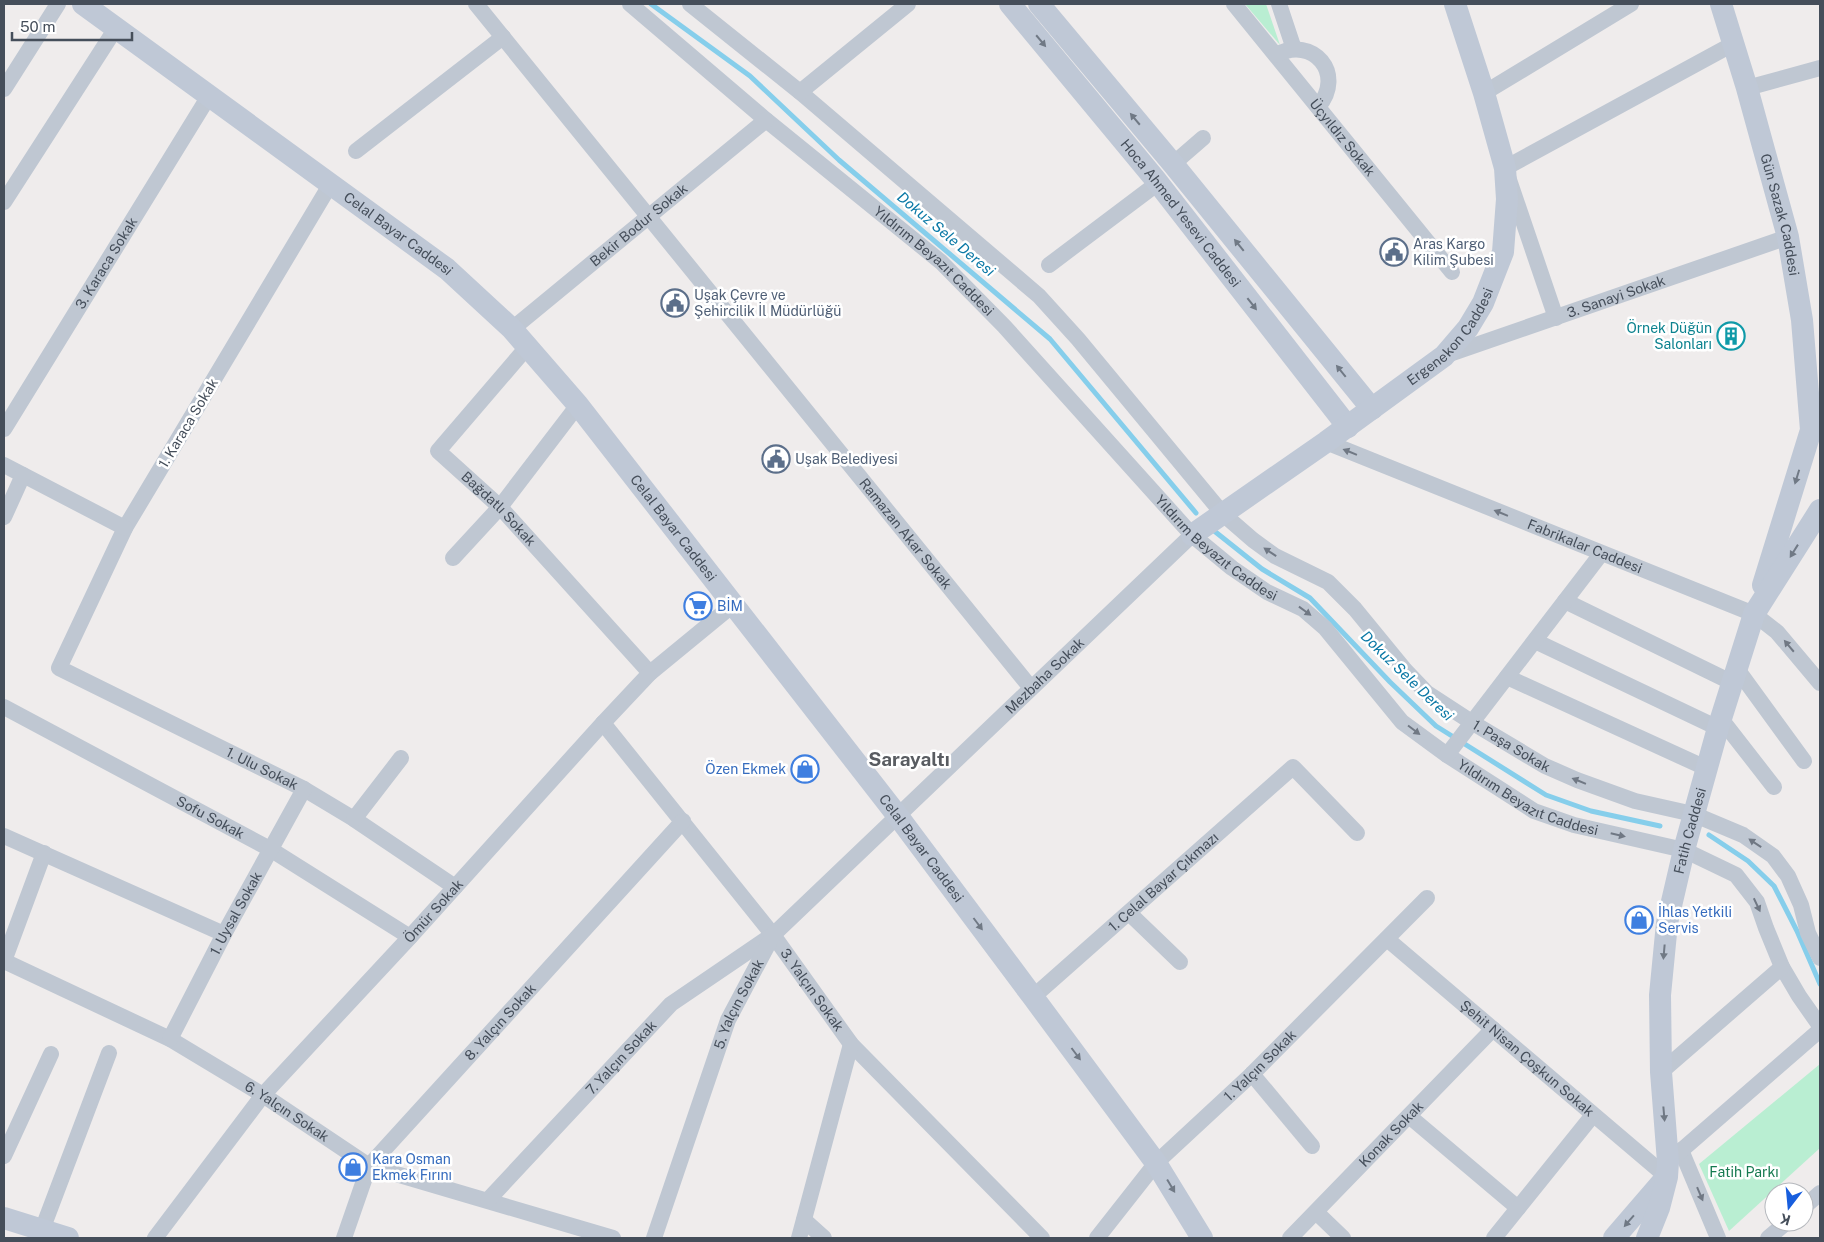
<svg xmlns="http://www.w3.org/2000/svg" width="1824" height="1242" font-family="'Public Sans',sans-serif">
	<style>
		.green { fill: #b9eed2 }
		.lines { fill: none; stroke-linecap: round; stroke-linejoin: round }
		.stream { stroke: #86ceeb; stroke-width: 5 }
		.street { stroke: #bfc7d2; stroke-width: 16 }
		.secondary { stroke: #bfc8d6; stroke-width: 22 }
		.oneway { fill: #707985 }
		.oneway2 { fill: #707884 }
		.labels { text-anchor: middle; stroke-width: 5; stroke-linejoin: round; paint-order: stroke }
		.street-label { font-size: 14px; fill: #454e5a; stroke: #fff }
		.service-label { font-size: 14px; fill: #4e5e75; stroke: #fff; text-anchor: start }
		.culture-label { font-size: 14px; fill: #0d838f; stroke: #fff; text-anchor: end }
		.shop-label { font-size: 14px; fill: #366cbe; stroke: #fff; text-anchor: start }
		.park-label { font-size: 14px; fill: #167a50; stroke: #fff }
		.water-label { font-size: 15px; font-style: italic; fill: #0c79a6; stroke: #fff }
		.district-label { font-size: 19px; font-weight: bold; fill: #595c61; stroke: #fff }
	</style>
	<rect width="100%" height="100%" fill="#efecec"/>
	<g class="green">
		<polygon points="1245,4 1266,4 1280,45"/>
		<polygon points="1820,1064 1820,1148 1729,1231 1699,1164"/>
	</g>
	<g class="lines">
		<g class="stream">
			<polyline points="651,4 750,76 839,160 1050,339 1196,513"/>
			<polyline points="1213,530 1262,569 1310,598 1390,682 1436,726 1546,795 1591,811 1660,826"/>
			<polyline points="1709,835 1748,861 1774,886 1797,931 1820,984"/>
		</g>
		<g class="street">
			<path id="s1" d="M476,4l555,684"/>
			<path id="s2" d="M630,4l136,116 175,142 63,64 188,209 40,33 35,24 36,17 22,19 77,94 45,33 87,56 40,14 110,25 52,25 21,27 9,26 16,39 17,29 21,30"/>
			<path id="s3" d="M690,4l110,88 239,204 39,43 145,175 30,26 22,16 53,26 27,27 50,61 22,23 46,30 72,43 32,14 58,21 58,13 50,21 30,21 15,20 13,29 7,28 12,25"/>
			<path id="s4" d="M1234,4l218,268"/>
			<polyline points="1279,4 1294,49"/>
			<path d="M1276,55c37,-20 70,19 42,52"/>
			<polyline points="1747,88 1820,68"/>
			<polyline points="4,89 58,4"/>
			<polyline points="800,92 908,4"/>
			<polyline points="1484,93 1631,4"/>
			<polyline points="356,151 503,37"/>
			<polyline points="1173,164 1203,138"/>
			<path id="s5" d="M330,185l-205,343 -66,140 245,121 50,30 101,68"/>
			<polyline points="4,202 116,28"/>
			<polyline points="1049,265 1158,183"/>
			<polyline points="1556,318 1505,168 1733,44"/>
			<path id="s6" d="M512,329l254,-209"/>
			<path id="s7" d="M528,346l-90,105 62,56 150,166"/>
			<path id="s8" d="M1444,356l344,-119"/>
			<path id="s9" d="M4,429l205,-333"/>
			<path id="s10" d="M1326,442l428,172 23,18 43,51"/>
			<polyline points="4,465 125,528"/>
			<polyline points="4,517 23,475"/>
			<polyline points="453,558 500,507 578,405"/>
			<polyline points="1565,601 1733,683"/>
			<polyline points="1535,641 1718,728"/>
			<polyline points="1737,669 1804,761"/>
			<polyline points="1507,677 1706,768"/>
			<path id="s11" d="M4,707l266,142 140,88"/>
			<polyline points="1721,719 1774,787"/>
			<path id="s12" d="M603,723l170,212 78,109 191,194"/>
			<polyline points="1447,755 1601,554"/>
			<polyline points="354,819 401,758"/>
			<polyline points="4,836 224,934"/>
			<polyline points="1129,913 1180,962"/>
			<path id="s13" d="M1387,939l280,238"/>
			<path id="s14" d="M4,961l166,78 93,56 106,71 244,72"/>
			<polyline points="4,961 44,853"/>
			<path id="s15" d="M1033,997l260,-230 64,66"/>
			<path id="s16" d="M170,1039l54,-105 80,-145"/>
			<polyline points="1661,1072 1782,967"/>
			<polyline points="1252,1074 1312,1146"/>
			<polyline points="1409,1116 1518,1208"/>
			<polyline points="1681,1150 1718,1238"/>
			<polyline points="4,1156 51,1054"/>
			<polyline points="1668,1162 1820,1030"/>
			<path id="s17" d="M488,1200l183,-196 100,-68"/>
			<polyline points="1804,1207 1820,1193"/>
			<polyline points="1316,1212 1343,1238"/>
			<polyline points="804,1220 824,1238"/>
			<polyline points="42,1230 109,1053"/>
			<path id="s18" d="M155,1238l108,-143 147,-158 193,-214 47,-50 84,-69"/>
			<path id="s19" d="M344,1238l25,-72 314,-345"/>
			<path id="s20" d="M654,1238l74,-218 45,-85 419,-400"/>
			<polyline points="799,1238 851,1044"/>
			<path id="s21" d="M1097,1238l59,-75 96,-89 175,-176"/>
			<path id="s22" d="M1290,1238l203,-209"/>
			<polyline points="1494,1238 1593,1115"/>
			<polyline points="1768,1238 1787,1222"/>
		</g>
		<g class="secondary">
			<path id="s23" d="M83,4l364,265 65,60 66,76 319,410 136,182 123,166 46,75"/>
			<path id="s24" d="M1010,4l145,175 193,248"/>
			<polyline points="1039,4 1173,164 1372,409"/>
			<path id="s25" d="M1721,4l26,84 41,149 14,83 9,110 -48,155"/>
			<path id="s26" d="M1192,535l134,-93 118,-86 24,-28 15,-25 20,-51 4,-53 -2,-31 -21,-75 -29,-89"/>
			<polyline points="4,1218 68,1238"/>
			<polyline points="1614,1238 1664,1180"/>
			<path id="s27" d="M1647,1238l12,-30 8,-31 1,-15 -7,-90 -1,-77 7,-72 17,-73 34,-122 36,-114 66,-104"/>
		</g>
	</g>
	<defs><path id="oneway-solid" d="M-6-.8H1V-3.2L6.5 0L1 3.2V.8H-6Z" transform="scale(1.25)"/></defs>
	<g class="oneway">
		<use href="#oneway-solid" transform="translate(1041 41) rotate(50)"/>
		<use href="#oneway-solid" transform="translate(1135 119) rotate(-130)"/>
		<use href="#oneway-solid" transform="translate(1239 245) rotate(-129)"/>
		<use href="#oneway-solid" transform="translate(1252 304) rotate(52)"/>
		<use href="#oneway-solid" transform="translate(1341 371) rotate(-129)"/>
		<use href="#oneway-solid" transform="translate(1797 477) rotate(107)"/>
		<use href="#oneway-solid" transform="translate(1794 551) rotate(122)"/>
		<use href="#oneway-solid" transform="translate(978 924) rotate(53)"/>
		<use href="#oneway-solid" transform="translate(1664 952) rotate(95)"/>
		<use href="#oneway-solid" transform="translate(1076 1054) rotate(53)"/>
		<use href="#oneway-solid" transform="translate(1664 1114) rotate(85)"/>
		<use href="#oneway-solid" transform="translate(1171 1186) rotate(59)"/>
		<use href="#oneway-solid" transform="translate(1629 1221) rotate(131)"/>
	</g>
	<g class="oneway2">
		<use href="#oneway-solid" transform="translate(1350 452) rotate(-158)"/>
		<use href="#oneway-solid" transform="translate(1501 513) rotate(-158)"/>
		<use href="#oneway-solid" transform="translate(1270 552) rotate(-146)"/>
		<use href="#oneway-solid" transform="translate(1305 611) rotate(36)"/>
		<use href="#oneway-solid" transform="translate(1789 646) rotate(-130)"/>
		<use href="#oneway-solid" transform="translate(1414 730) rotate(37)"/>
		<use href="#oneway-solid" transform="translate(1579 781) rotate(-158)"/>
		<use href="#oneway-solid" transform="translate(1618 835) rotate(13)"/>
		<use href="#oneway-solid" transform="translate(1755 843) rotate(-146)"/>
		<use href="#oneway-solid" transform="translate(1757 905) rotate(65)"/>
		<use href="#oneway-solid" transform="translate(1700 1194) rotate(67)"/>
	</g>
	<defs>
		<g id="civic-ring" transform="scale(1.4375)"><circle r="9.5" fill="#fff" stroke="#5c6f8a" stroke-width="1.5"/><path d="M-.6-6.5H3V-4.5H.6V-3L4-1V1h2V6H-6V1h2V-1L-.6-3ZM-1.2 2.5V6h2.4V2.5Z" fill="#5c6f8a"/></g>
		<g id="building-ring" transform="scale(1.4375)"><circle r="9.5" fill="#fff" stroke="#0f9aa8" stroke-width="1.5"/><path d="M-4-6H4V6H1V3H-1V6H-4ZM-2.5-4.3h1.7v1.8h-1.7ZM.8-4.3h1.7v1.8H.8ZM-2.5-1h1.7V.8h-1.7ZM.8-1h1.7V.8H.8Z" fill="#0f9aa8"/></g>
		<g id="supermarket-ring" transform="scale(1.4375)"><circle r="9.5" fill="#fff" stroke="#3f7fe0" stroke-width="1.5"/><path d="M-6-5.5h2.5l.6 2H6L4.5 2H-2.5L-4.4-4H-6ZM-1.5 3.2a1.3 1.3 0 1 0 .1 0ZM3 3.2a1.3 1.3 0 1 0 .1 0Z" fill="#3f7fe0"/></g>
		<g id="shop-ring" transform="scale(1.4375)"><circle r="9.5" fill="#fff" stroke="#3f7fe0" stroke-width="1.5"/><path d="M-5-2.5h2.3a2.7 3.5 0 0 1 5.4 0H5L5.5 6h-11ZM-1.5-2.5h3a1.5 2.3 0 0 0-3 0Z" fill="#3f7fe0"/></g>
	</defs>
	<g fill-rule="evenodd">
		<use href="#civic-ring" x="1394" y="252"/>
		<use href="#civic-ring" x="675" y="303"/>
		<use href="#building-ring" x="1731" y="336"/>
		<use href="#civic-ring" x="776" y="459"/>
		<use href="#supermarket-ring" x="698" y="606"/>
		<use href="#shop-ring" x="805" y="769"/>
		<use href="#shop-ring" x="1639" y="920"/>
		<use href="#shop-ring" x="353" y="1167"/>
	</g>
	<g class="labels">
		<g class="street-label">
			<text dy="5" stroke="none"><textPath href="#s4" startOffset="172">Üçyıldız Sokak</textPath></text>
			<text dy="5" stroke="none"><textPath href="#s24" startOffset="270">Hoca Ahmed Yesevi Caddesi</textPath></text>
			<text dy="5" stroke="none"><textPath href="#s25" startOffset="219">Gün Sazak Caddesi</textPath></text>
			<text dy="5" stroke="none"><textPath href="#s6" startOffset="164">Bekir Bodur Sokak</textPath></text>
			<text dy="5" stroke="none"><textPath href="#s23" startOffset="390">Celal Bayar Caddesi</textPath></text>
			<text dy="5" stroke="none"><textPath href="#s2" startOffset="398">Yıldırım Beyazıt Caddesi</textPath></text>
			<text dy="5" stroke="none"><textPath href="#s9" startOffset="195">3. Karaca Sokak</textPath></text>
			<text dy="5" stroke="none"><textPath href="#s8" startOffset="182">3. Sanayi Sokak</textPath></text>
			<text dy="5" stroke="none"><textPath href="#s26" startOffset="328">Ergenekon Caddesi</textPath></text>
			<text transform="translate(188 423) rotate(-59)" y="5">1. Karaca Sokak</text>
			<text dy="5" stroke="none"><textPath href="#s7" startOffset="222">Bağdatlı Sokak</textPath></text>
			<text dy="5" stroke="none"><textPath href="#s23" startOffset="795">Celal Bayar Caddesi</textPath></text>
			<text dy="5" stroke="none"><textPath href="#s1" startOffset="682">Ramazan Akar Sokak</textPath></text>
			<text dy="5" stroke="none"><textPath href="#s2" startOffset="802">Yıldırım Beyazıt Caddesi</textPath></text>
			<text dy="5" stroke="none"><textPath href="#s10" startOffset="279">Fabrikalar Caddesi</textPath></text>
			<text dy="5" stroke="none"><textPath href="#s20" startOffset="702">Mezbaha Sokak</textPath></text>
			<text dy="5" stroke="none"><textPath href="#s3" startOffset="1115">1. Paşa Sokak</textPath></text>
			<text dy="5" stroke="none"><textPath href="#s5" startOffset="781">1. Ulu Sokak</textPath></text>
			<text dy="5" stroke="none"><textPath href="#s2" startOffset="1208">Yıldırım Beyazıt Caddesi</textPath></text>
			<text dy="5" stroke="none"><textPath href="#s11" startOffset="234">Sofu Sokak</textPath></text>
			<text dy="5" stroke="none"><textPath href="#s27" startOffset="414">Fatih Caddesi</textPath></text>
			<text dy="5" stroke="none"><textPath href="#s23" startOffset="1200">Celal Bayar Caddesi</textPath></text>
			<text dy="5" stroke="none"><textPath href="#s15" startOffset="174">1. Celal Bayar Çıkmazı</textPath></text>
			<text dy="5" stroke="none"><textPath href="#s18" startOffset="430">Ömür Sokak</textPath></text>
			<text dy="5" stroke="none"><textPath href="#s16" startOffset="142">1. Uysal Sokak</textPath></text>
			<text dy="5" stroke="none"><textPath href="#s12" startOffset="339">3. Yalçın Sokak</textPath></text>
			<text dy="5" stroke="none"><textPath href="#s20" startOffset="249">5. Yalçın Sokak</textPath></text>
			<text dy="5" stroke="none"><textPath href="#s19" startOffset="271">8. Yalçın Sokak</textPath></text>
			<text dy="5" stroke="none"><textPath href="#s17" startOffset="195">7. Yalçın Sokak</textPath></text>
			<text dy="5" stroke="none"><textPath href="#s13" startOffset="184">Şehit Nisan Çoşkun Sokak</textPath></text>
			<text dy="5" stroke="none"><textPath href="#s21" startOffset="238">1. Yalçın Sokak</textPath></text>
			<text dy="5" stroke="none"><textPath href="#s14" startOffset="321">6. Yalçın Sokak</textPath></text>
			<text dy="5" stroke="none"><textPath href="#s22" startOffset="145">Konak Sokak</textPath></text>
		</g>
		<g class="service-label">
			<text x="1413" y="249">Aras Kargo<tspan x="1413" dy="16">Kilim Şubesi</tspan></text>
			<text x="694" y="300">Uşak Çevre ve<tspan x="694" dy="16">Şehircilik İl Müdürlüğü</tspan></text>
			<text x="795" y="464">Uşak Belediyesi</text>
		</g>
		<g class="culture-label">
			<text x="1712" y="333">Örnek Düğün<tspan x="1712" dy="16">Salonları</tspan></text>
		</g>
		<g class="shop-label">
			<text x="717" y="611">BİM</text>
			<text x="786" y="774" text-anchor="end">Özen Ekmek</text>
			<text x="1658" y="917">İhlas Yetkili<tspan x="1658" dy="16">Servis</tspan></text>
			<text x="372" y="1164">Kara Osman<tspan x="372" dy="16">Ekmek Fırını</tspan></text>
		</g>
		<g class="park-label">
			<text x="1744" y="1177">Fatih Parkı</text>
		</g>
		<g class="water-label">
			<text transform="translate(946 234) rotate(40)" y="5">Dokuz Sele Deresi</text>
			<text transform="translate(1407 676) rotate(44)" y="5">Dokuz Sele Deresi</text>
		</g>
		<g class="district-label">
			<text x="909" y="766">Sarayaltı</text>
		</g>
	</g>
	<rect width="1824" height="1242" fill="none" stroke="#454e5a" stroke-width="10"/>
	<g transform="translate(1789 1207) rotate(196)"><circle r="24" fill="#ffffff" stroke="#b5b8bd"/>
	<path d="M0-4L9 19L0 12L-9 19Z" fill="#185edd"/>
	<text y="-8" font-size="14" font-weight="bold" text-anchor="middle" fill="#454e5a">K</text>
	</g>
	<path d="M12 32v8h120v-8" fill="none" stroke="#454e5a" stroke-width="2.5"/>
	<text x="20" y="32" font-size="15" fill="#454e5a" stroke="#ffffff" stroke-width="4" paint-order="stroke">50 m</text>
</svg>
